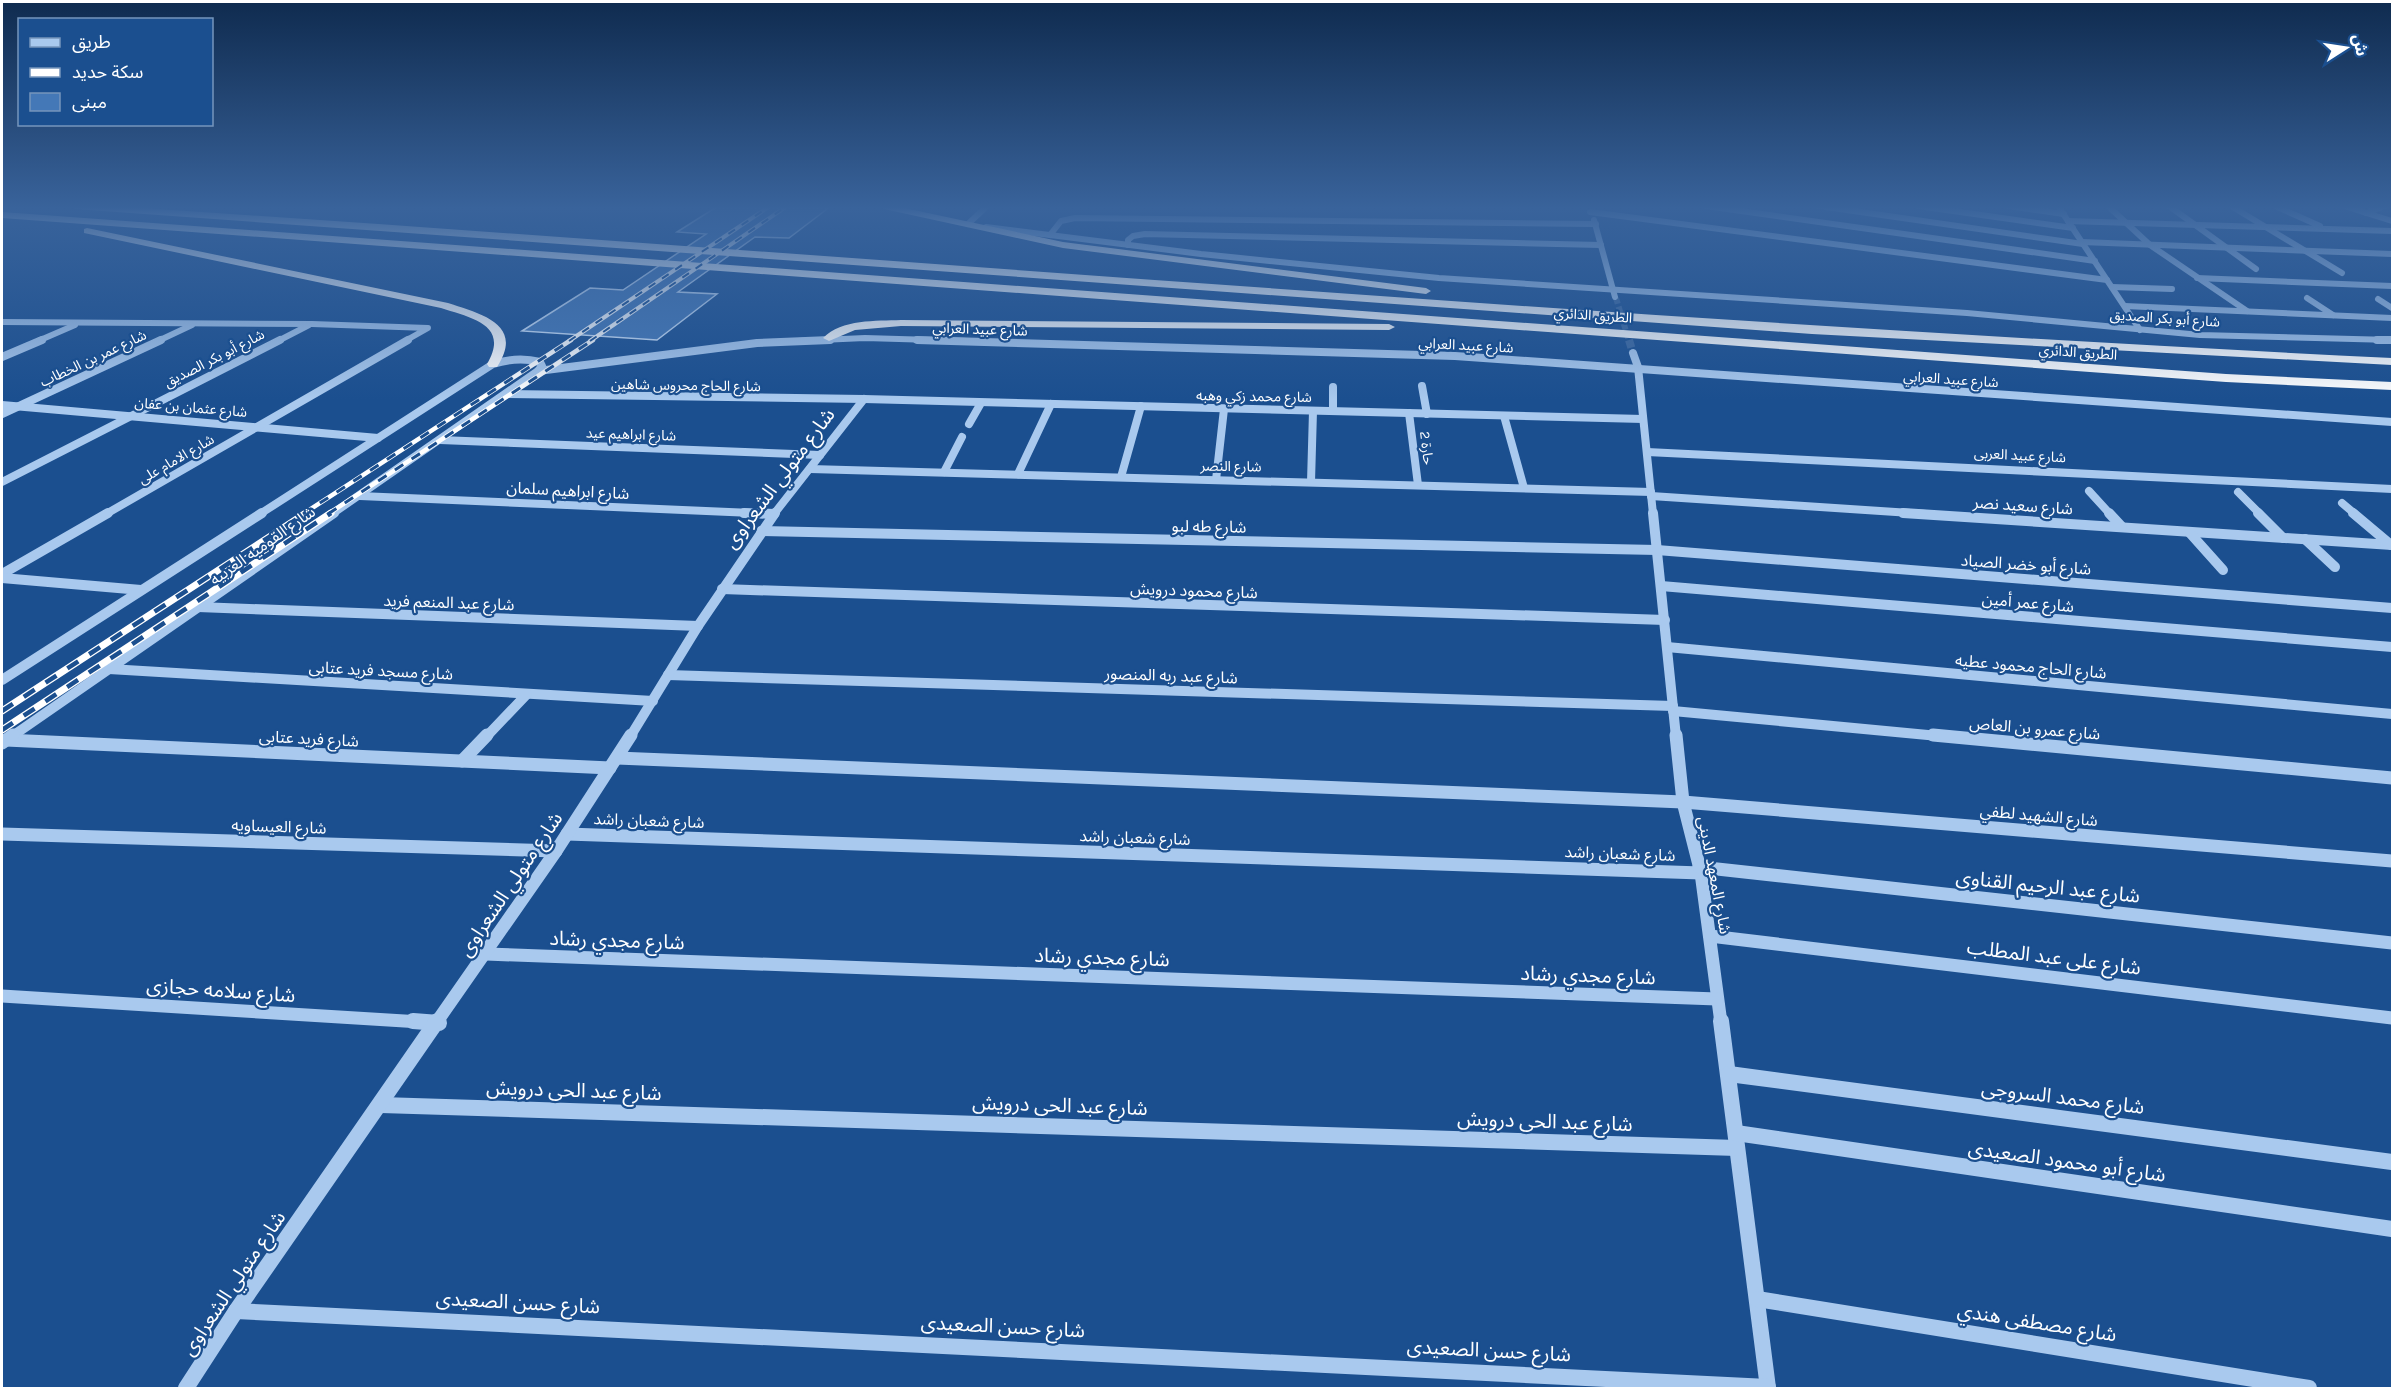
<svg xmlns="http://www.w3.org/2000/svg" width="2394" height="1390" font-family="Karla,'Noto Sans Arabic',sans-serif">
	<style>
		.building { fill: #4478b7; stroke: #cfe3fa; stroke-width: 1.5 }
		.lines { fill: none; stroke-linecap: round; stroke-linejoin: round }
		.minor-tunnel-far1 { stroke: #3d69a0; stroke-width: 6; stroke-dasharray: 6 3; stroke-linecap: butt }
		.minor-tunnel { stroke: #3d69a0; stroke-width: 8; stroke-dasharray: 8 4; stroke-linecap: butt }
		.minor-far4 { stroke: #a9c9ee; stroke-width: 6 }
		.minor-far3 { stroke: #a9c9ee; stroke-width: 8 }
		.minor-far2 { stroke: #a9c9ee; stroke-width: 10 }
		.minor-far1 { stroke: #a9c9ee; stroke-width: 13 }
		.minor { stroke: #a9c9ee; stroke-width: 16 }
		.highway { fill: #fff; fill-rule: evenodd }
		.rail-far2-casing { stroke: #fff; stroke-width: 4 }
		.rail-far1-casing { stroke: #fff; stroke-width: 4.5 }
		.rail-casing { stroke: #fff; stroke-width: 7 }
		.rail-far2 { stroke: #1b4f8f; stroke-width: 2; stroke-dasharray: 8; stroke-linecap: butt }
		.rail-far1 { stroke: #1b4f8f; stroke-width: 3; stroke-dasharray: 10; stroke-linecap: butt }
		.rail { stroke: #1b4f8f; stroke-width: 4.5; stroke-dasharray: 13; stroke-linecap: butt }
		.labels { text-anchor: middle; stroke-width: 4.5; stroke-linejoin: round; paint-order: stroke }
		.far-street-label { font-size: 14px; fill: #fff; stroke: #1b4f8f }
		.street-label { font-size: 16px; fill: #fff; stroke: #1b4f8f }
		.near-street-label { font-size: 20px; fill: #fff; stroke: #1b4f8f }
	</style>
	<rect width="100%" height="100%" fill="#1b4f8f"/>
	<polygon class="building" points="718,206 831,206 789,238 755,237 678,292 717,294 657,340 522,331 590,288 623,290 706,234 677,232"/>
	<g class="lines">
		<polyline class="minor-tunnel-far1" points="1616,298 1629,341"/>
		<polyline class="minor-tunnel" points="1629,340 1633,353"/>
		<g class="minor-far4">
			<polyline points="1706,206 2095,261"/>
			<polyline points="1819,206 2083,244"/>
			<polyline points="1918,206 2073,228"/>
			<polyline points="2008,206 2064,214"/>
			<polyline points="2058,206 2140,330"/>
			<polyline points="2108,206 2150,245 2247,311"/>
			<polyline points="2169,206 2256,269"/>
			<polyline points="2231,206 2342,273"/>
			<polyline points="2275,206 2320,226"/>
			<polyline points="2344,206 2392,221"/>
			<polyline points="1590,212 2107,280"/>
			<polyline points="2366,213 2385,206"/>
			<polyline points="1594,220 1615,297"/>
			<polyline points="2068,221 2392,231"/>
			<polyline points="968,224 987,206"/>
			<polyline points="986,227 1201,254 1439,278 1967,313 2200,335 2392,340"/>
			<polyline points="1050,235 1061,221 1075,218 1596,224"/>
			<polyline points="2082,242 2392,254"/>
			<polyline points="1128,245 1128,240 1133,236 1145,234 1601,245"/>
			<polyline points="2197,278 2392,286"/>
			<polyline points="2112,287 2172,289"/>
			<polyline points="2307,298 2333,315"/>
			<polyline points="2378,299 2392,308"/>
			<polyline points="2125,306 2392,318"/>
			<polyline points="2,322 312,324 428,328 405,341"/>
			<polyline points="38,341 75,325"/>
			<polyline points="158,341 192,325"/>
			<polyline points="278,341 309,325"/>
			<polyline points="798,341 865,338 967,341"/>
		</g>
		<g class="minor-far3">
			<polyline points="917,340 1455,356 2392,422"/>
			<polyline points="2377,340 2392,340"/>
			<polyline points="1633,353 1638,367 1653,514"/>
			<polyline points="2,357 42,340"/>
			<polyline points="1422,386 1427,414"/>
			<polyline points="1333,387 1333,411"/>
			<polyline points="507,394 864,399 1643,419"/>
			<polyline points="2,405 378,438"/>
			<polyline points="1409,413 1418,485"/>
			<polyline points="2,414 161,340"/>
			<polyline points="1504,416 1524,488"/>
			<polyline points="969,424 981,403"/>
			<polyline points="440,440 820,455"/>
			<polyline points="1647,452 2392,489"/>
			<polyline points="810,469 1651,492"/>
			<polyline points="944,472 962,437"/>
			<polyline points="1018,474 1051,404"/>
			<polyline points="1121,477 1141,406"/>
			<polyline points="1216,480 1224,409"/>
			<polyline points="2,482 280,340"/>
			<polyline points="1311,482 1313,411"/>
			<polyline points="2089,491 2110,514"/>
			<polyline points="2238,492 2260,514"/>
			<polyline points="360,496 774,514"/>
			<polyline points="1651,496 1926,514"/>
			<polyline points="2342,503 2355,514"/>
			<polyline points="106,514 408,340"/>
			<path d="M260,514l233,-150c16,-5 31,-6 47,-2l2,4 -4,5"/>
			<polyline points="332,514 538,371 757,343 830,340"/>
			<polyline points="774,514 864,399"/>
		</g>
		<g class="minor-far2">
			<polyline points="744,513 774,514"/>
			<polyline points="1653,513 1676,737"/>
			<polyline points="1903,513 2392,545"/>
			<polyline points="2109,513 2122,527"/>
			<polyline points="2258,513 2283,538"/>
			<polyline points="2353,513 2391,545"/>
			<polyline points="761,531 1657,550 2392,608"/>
			<polyline points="2189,532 2223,570"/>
			<polyline points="2305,539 2335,567"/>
			<polyline points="2,574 108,513"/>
			<polyline points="2,578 141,590"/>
			<polyline points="1661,586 2392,647"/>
			<polyline points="722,589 1665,620"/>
			<polyline points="198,607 698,626"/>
			<polyline points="1667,647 2392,714"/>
			<polyline points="109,669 653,701"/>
			<polyline points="668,675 1673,706"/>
			<polyline points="2,680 262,513"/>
			<polyline points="1673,711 1949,737"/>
			<polyline points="11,737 334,513"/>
			<polyline points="486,737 527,694"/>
			<polyline points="630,737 698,626 775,513"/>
		</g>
		<g class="minor-far1">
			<polyline points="1676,735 1683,802 1701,873 1721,1023"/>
			<polyline points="1933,735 2392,778"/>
			<polyline points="6,740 610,768"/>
			<polyline points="2,743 13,735"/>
			<polyline points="617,758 1683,802 2392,861"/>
			<polyline points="462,761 487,735"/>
			<polyline points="2,834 556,851"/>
			<polyline points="567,834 1701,873"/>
			<polyline points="1699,867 2392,943"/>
			<polyline points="1710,936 2392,1018"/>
			<polyline points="486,954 1717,999"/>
			<polyline points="2,996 437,1023"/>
			<polyline points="436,1023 556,851 631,735"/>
		</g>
		<g class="minor">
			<polyline points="413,1021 439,1023"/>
			<polyline points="1721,1021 1768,1388"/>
			<polyline points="1729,1074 2392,1162"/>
			<polyline points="381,1105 1737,1148"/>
			<polyline points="1736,1133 2392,1229"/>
			<polyline points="1757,1299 2309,1388"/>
			<polyline points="236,1311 1768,1387"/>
			<polyline points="186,1388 236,1311 437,1021"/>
		</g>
		<g class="highway">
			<path d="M71,206h40c760,50 1520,115 2281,152v7l-580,-31 -1737,-125z"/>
			<polygon points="880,206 895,206 1063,242 1426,288 1431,291 1426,294 1063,248 884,209"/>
			<polygon points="2,212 2226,374 2392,382 2392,390 2226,382 2,218"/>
			<path d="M87,228l361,75c33,11 77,21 49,64h-8l-2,-3c23,-39 -15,-46 -46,-56l-357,-75v-4z"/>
			<path d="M901,320l488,4 6,3 -6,3 -488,-4 -46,4 -26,11 -6,-3c19,-19 53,-17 78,-18z"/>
		</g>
		<g class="rail-far2-casing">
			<g id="rail-far2">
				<polyline points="569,341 770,206"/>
				<polyline points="590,341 787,206"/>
			</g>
		</g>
		<g class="rail-far1-casing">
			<g id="rail-far1">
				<polyline points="303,514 571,340"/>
				<polyline points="328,514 593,340"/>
			</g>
		</g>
		<g class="rail-casing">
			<g id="rail">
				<polyline points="2,711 306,513"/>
				<polyline points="2,730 331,513"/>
			</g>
		</g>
		<use href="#rail-far2" class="rail-far2"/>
		<use href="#rail-far1" class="rail-far1"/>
		<use href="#rail" class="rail"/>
	</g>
	<linearGradient id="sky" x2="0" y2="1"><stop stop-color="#0f2b4f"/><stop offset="0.52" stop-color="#39639b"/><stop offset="1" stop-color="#39639b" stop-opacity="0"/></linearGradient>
	<rect width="2394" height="400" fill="url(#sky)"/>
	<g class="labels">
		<g class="far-street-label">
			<text transform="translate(1593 315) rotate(4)" y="5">الطريق الدائري</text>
			<text transform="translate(2165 318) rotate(4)" y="5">شارع أبو بكر الصديق</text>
			<text transform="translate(980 329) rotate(2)" y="5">شارع عبيد العرابي</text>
			<text transform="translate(1466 345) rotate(3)" y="5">شارع عبيد العرابي</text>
			<text transform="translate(2078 352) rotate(4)" y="5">الطريق الدائري</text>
			<text transform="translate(93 358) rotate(-25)" y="5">شارع عمر بن الخطاب</text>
			<text transform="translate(214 358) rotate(-27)" y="5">شارع أبو بكر الصديق</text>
			<text transform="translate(1951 379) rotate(4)" y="5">شارع عبيد العرابي</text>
			<text transform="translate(686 385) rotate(1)" y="5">شارع الحاج محروس شاهين</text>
			<text transform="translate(1254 396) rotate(1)" y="5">شارع محمد زكي وهبه</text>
			<text transform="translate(191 407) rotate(5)" y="5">شارع عثمان بن عفان</text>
			<text transform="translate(631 434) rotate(2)" y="5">شارع ابراهيم عيد</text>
			<text transform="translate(1427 448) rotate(83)" y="5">حارة 2</text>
			<text transform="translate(2020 455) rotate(3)" y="5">شارع عبيد العربى</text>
			<text transform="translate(176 459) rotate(-30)" y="5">شارع الامام على</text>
			<text transform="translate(1231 466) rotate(1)" y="5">شارع النصر</text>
		</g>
		<g class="street-label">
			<text transform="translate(568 490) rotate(3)" y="6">شارع ابراهيم سلمان</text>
			<text transform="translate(2023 505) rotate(4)" y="6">شارع سعيد نصر</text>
			<text transform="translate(1209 526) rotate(1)" y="6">شارع طه لبو</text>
			<text transform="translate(262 545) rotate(-35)" y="6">شارع القوميه العربيه</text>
			<text transform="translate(2026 564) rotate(4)" y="6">شارع أبو خضر الصياد</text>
			<text transform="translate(1194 590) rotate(2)" y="6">شارع محمود درويش</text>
			<text transform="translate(449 602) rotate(2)" y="6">شارع عبد المنعم فريد</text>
			<text transform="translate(2028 602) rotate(5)" y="6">شارع عمر أمين</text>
			<text transform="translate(2031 666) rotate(5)" y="6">شارع الحاج محمود عطيه</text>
			<text transform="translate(381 670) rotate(3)" y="6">شارع مسجد فريد عتابى</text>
			<text transform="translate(1171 675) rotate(2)" y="6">شارع عبد ربه المنصور</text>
			<text transform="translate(2035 728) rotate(5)" y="6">شارع عمرو بن العاص</text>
			<text transform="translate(309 738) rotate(3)" y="6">شارع فريد عتابى</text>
			<text transform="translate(2039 815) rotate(5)" y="6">شارع الشهيد لطفي</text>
			<text transform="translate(649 820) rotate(2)" y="6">شارع شعبان راشد</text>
			<text transform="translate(279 826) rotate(2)" y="6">شارع العيساويه</text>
			<text transform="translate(1135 837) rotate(2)" y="6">شارع شعبان راشد</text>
			<text transform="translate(1620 853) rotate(2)" y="6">شارع شعبان راشد</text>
			<text transform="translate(1715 875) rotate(79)" y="6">شارع المعهد الدينى</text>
		</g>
		<g class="near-street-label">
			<text transform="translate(779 478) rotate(-53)" y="7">شارع متولي الشعراوى</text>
			<text transform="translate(510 884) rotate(-56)" y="7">شارع متولي الشعراوى</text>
			<text transform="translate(2048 886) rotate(6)" y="7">شارع عبد الرحيم القناوى</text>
			<text transform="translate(617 940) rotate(2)" y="7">شارع مجدي رشاد</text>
			<text transform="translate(1102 957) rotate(2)" y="7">شارع مجدي رشاد</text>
			<text transform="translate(2054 957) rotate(7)" y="7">شارع على عبد المطلب</text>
			<text transform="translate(1588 975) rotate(2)" y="7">شارع مجدي رشاد</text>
			<text transform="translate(221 990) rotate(4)" y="7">شارع سلامه حجازى</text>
			<text transform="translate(574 1090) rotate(2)" y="7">شارع عبد الحى درويش</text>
			<text transform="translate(2063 1097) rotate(7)" y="7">شارع محمد السروجى</text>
			<text transform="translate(1060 1105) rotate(2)" y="7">شارع عبد الحى درويش</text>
			<text transform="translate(1545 1121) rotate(2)" y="7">شارع عبد الحى درويش</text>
			<text transform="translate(2067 1161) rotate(8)" y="7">شارع أبو محمود الصعيدى</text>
			<text transform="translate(233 1283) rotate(-56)" y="7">شارع متولي الشعراوى</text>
			<text transform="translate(518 1302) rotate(3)" y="7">شارع حسن الصعيدى</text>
			<text transform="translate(2037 1322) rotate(9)" y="7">شارع مصطفى هندي</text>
			<text transform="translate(1003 1326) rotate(3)" y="7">شارع حسن الصعيدى</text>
			<text transform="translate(1489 1350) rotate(3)" y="7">شارع حسن الصعيدى</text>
		</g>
	</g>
	<rect width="2394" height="1390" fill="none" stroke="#ffffff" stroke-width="6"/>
	<rect x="18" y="18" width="195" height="108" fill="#1b4f8f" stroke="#7695bc" stroke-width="1.5"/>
	<rect x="30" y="38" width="30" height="9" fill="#a9c9ee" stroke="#7695bc" stroke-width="1.5"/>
	<text x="72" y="48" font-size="18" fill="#ffffff">طريق</text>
	<rect x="30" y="68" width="30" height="9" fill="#ffffff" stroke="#7695bc" stroke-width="1.5"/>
	<text x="72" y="78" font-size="18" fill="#ffffff">سكة حديد</text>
	<rect x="30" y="93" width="30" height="18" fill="#4478b7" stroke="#7695bc" stroke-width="1.5"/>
	<text x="72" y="108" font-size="18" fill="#ffffff">مبنى</text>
	<g transform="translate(2346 48) rotate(78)" stroke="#1b4f8f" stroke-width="4.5" paint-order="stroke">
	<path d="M0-4.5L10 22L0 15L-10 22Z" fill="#ffffff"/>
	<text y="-9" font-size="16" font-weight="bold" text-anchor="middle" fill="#ffffff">ش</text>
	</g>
</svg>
